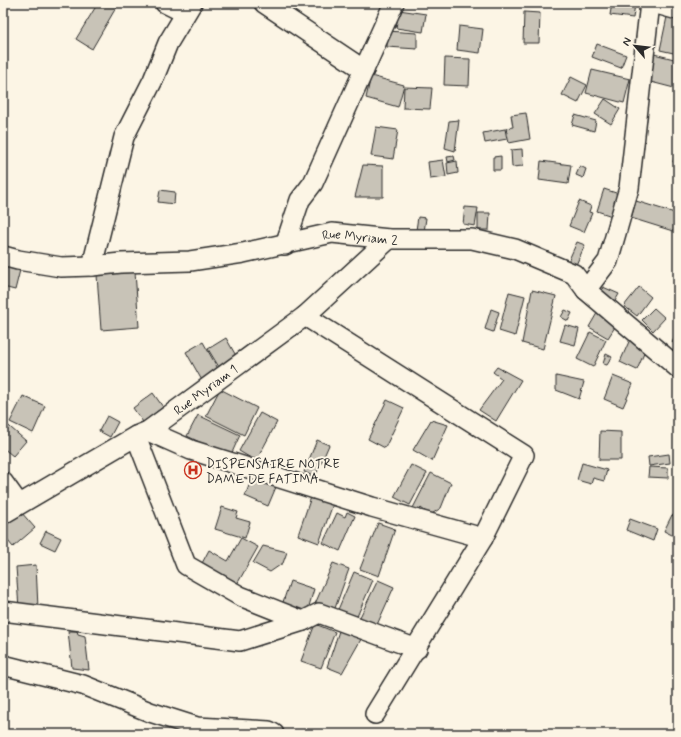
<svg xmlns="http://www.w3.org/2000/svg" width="681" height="737" font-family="Mynerve,sans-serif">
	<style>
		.building { fill: #c8c3b7; stroke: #2b2b2b }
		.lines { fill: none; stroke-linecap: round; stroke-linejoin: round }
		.minor-casing { stroke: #2b2b2b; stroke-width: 22 }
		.minor { stroke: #fcf5e5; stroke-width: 19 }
		.labels { text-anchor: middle; stroke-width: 4; stroke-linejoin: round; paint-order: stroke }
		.street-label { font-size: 13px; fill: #2b2b2b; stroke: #fcf5e5 }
		.poi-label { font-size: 13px; fill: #2b2b2b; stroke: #fcf5e5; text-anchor: start }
	</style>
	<rect width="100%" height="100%" fill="#fcf5e5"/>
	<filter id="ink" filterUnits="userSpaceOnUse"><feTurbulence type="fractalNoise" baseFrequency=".025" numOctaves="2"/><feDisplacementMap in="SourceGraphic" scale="8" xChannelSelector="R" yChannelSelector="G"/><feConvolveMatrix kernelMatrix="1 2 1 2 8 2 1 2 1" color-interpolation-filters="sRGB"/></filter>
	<g filter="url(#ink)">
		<g class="building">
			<polygon points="98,3 111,3 117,6 92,49 76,39"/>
			<polygon points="612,3 635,4 633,18 610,15"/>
			<polygon points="399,10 426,14 423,32 396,28"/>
			<polygon points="524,12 540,13 539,43 523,43"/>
			<polygon points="668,12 678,14 678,54 660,50"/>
			<polygon points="459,26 483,29 480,53 457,50"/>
			<polygon points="387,31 417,33 417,49 387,47"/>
			<polygon points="597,44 626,55 621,68 592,57"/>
			<polygon points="654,54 678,60 678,89 647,81"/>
			<polygon points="445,58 470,59 469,86 444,85"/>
			<polygon points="592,70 630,79 624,103 586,93"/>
			<polygon points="371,76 404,85 398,107 366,98"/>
			<polygon points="571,77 587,85 578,103 562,95"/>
			<polygon points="404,87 432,88 430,109 403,108"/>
			<polygon points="605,99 620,109 611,124 595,114"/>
			<polygon points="526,113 530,139 509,143 506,128 513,127 511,115"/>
			<polygon points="575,115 596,121 594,131 572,125"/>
			<polygon points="459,120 455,151 445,148 449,121"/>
			<polygon points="376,127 398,130 393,159 371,156"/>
			<polygon points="505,129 507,139 485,143 483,133"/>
			<polygon points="678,142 678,163 673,162"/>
			<polygon points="522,149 523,166 512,167 511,150"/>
			<polygon points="454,156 455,160 448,162 447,157"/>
			<polygon points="501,156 501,170 493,170 493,157"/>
			<polygon points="443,160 446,177 430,179 428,162"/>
			<polygon points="457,161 458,173 448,175 447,163"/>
			<polygon points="541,161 571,165 568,184 539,180"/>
			<polygon points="363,165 383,166 383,197 355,197"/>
			<polygon points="580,166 586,169 583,178 576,175"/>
			<polygon points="604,189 622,195 615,217 597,211"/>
			<polygon points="160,190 175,192 174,204 158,202"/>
			<polygon points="579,201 591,206 589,212 592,213 584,232 569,226"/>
			<polygon points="636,201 678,214 676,232 631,218"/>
			<polygon points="465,207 478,208 475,226 463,224"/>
			<polygon points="478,213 490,213 489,230 478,230"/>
			<polygon points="418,217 426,218 424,232 416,230"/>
			<polygon points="577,242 585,245 575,267 567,264"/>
			<polygon points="3,266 20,270 15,290 3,287"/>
			<polygon points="135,272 139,327 101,330 97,275"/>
			<polygon points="603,287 619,294 615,301 600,294"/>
			<polygon points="639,287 651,297 637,316 624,306"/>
			<polygon points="532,290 556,296 543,349 522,343"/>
			<polygon points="509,292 525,296 515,336 499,331"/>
			<polygon points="600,308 620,319 608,338 589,327"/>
			<polygon points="654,308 665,318 653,331 642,320"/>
			<polygon points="491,309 499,312 493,332 485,329"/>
			<polygon points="565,310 572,313 568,321 561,317"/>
			<polygon points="565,325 579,329 575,345 560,341"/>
			<polygon points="590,332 606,340 593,367 577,359"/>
			<polygon points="678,333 678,346 672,342"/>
			<polygon points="631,337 645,351 637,370 620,362"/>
			<polygon points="226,338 239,361 222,372 208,349"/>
			<polygon points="203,342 221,374 204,384 186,352"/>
			<polygon points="606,354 612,357 607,365 603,364"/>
			<polygon points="497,367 521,380 496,421 479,410 502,379 493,372"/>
			<polygon points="556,376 584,382 579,399 556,390"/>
			<polygon points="613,376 633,384 623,407 604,399"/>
			<polygon points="220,389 257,408 244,435 206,416"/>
			<polygon points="153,393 163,407 143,422 133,408"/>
			<polygon points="23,396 45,406 33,433 10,422"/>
			<polygon points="387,400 404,408 385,448 368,439"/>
			<polygon points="260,413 277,422 256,461 239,451"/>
			<polygon points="198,415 240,435 230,457 187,436"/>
			<polygon points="107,416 118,422 110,437 99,431"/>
			<polygon points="431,420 448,425 432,461 413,450"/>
			<polygon points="3,421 26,441 13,456 3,448"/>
			<polygon points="600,431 621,432 621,460 599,460"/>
			<polygon points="317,440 329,445 315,477 304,472"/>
			<polygon points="669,454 670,463 649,466 648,457"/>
			<polygon points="582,463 607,470 604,481 593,478 591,484 577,480"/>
			<polygon points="411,465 427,473 410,505 394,497"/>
			<polygon points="649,467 668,468 668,478 648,477"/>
			<polygon points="431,473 451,483 441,508 430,515 421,508 418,512 413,508"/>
			<polygon points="252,478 276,487 268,506 245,496"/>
			<polygon points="311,497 333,504 319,543 298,535"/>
			<polygon points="222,507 238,512 236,518 250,522 245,538 215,529"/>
			<polygon points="21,512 35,528 13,547 3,535 3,528"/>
			<polygon points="347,512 355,516 340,551 323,543 337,513 345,517"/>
			<polygon points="672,515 678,519 678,538 664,531"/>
			<polygon points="630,519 657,529 653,541 626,530"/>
			<polygon points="378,523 395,529 379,576 360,569"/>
			<polygon points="46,531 61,538 55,550 40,543"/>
			<polygon points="241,538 258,547 236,586 200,567 209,550 228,561"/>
			<polygon points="263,546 287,552 283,563 270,572 253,563"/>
			<polygon points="333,563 349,569 334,611 315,604"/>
			<polygon points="36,565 38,608 19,608 16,567"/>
			<polygon points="354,572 373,580 355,621 337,612"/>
			<polygon points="378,580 394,587 376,627 359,619"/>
			<polygon points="290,581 314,589 307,613 282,605"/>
			<polygon points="315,624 335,632 321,668 301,661"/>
			<polygon points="340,628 364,634 342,673 327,667"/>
			<polygon points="68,631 77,631 78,634 85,636 89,670 72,668"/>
		</g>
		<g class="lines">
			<g class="minor-casing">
				<g id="minor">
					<polyline points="165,3 185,13"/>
					<polyline points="264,3 364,70"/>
					<polyline points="653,3 678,10"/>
					<polyline points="285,245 300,200 313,183 394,3"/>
					<path id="s1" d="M3,256l15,4 43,7 31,-1 29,-3 69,-2 53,-8 89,-20 57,6h83l43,10 59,25 12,16 92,78"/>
					<polyline points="92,266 124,137 153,80 168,43 192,3"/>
					<polyline points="586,290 608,261 629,188 650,3"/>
					<polyline points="305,316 524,455 483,538 375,714"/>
					<polyline points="148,431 191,450 372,507 483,538"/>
					<polyline points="136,436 186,565 240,596 303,621 319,613 417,649"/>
					<polyline points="3,482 19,504"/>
					<path id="s2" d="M3,514l133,-78 12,-5 157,-115 84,-77"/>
					<polyline points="3,611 240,641 303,621"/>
					<polyline points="3,665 83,685 150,712 197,727 269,731 274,734"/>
				</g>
			</g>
			<use href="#minor" class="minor"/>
		</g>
	</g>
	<defs>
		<g id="hospital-ring" transform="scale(0.9)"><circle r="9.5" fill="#fcf5e5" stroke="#c8321e" stroke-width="1.5"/><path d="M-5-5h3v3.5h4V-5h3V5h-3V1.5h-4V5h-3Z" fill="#c8321e"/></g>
	</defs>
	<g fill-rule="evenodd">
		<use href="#hospital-ring" x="193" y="470"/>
	</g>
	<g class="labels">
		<g class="street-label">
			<text dy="5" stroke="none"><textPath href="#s1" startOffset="361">Rue Myriam 2</textPath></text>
			<text dy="5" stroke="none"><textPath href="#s2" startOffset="238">Rue Myriam 1</textPath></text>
		</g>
		<g class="poi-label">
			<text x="206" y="468">DISPENSAIRE NOTRE<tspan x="206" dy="15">DAME DE FATIMA</tspan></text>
		</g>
	</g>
	<rect width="681" height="737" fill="none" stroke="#fcf5e5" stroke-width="16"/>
	<rect x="8" y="8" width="665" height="721" fill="none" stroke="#2b2b2b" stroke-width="1.5" filter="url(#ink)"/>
	<g transform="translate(635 46) rotate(298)" stroke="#fcf5e5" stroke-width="3" paint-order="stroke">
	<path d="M0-3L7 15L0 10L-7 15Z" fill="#2b2b2b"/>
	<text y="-6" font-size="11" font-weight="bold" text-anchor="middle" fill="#2b2b2b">N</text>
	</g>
</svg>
